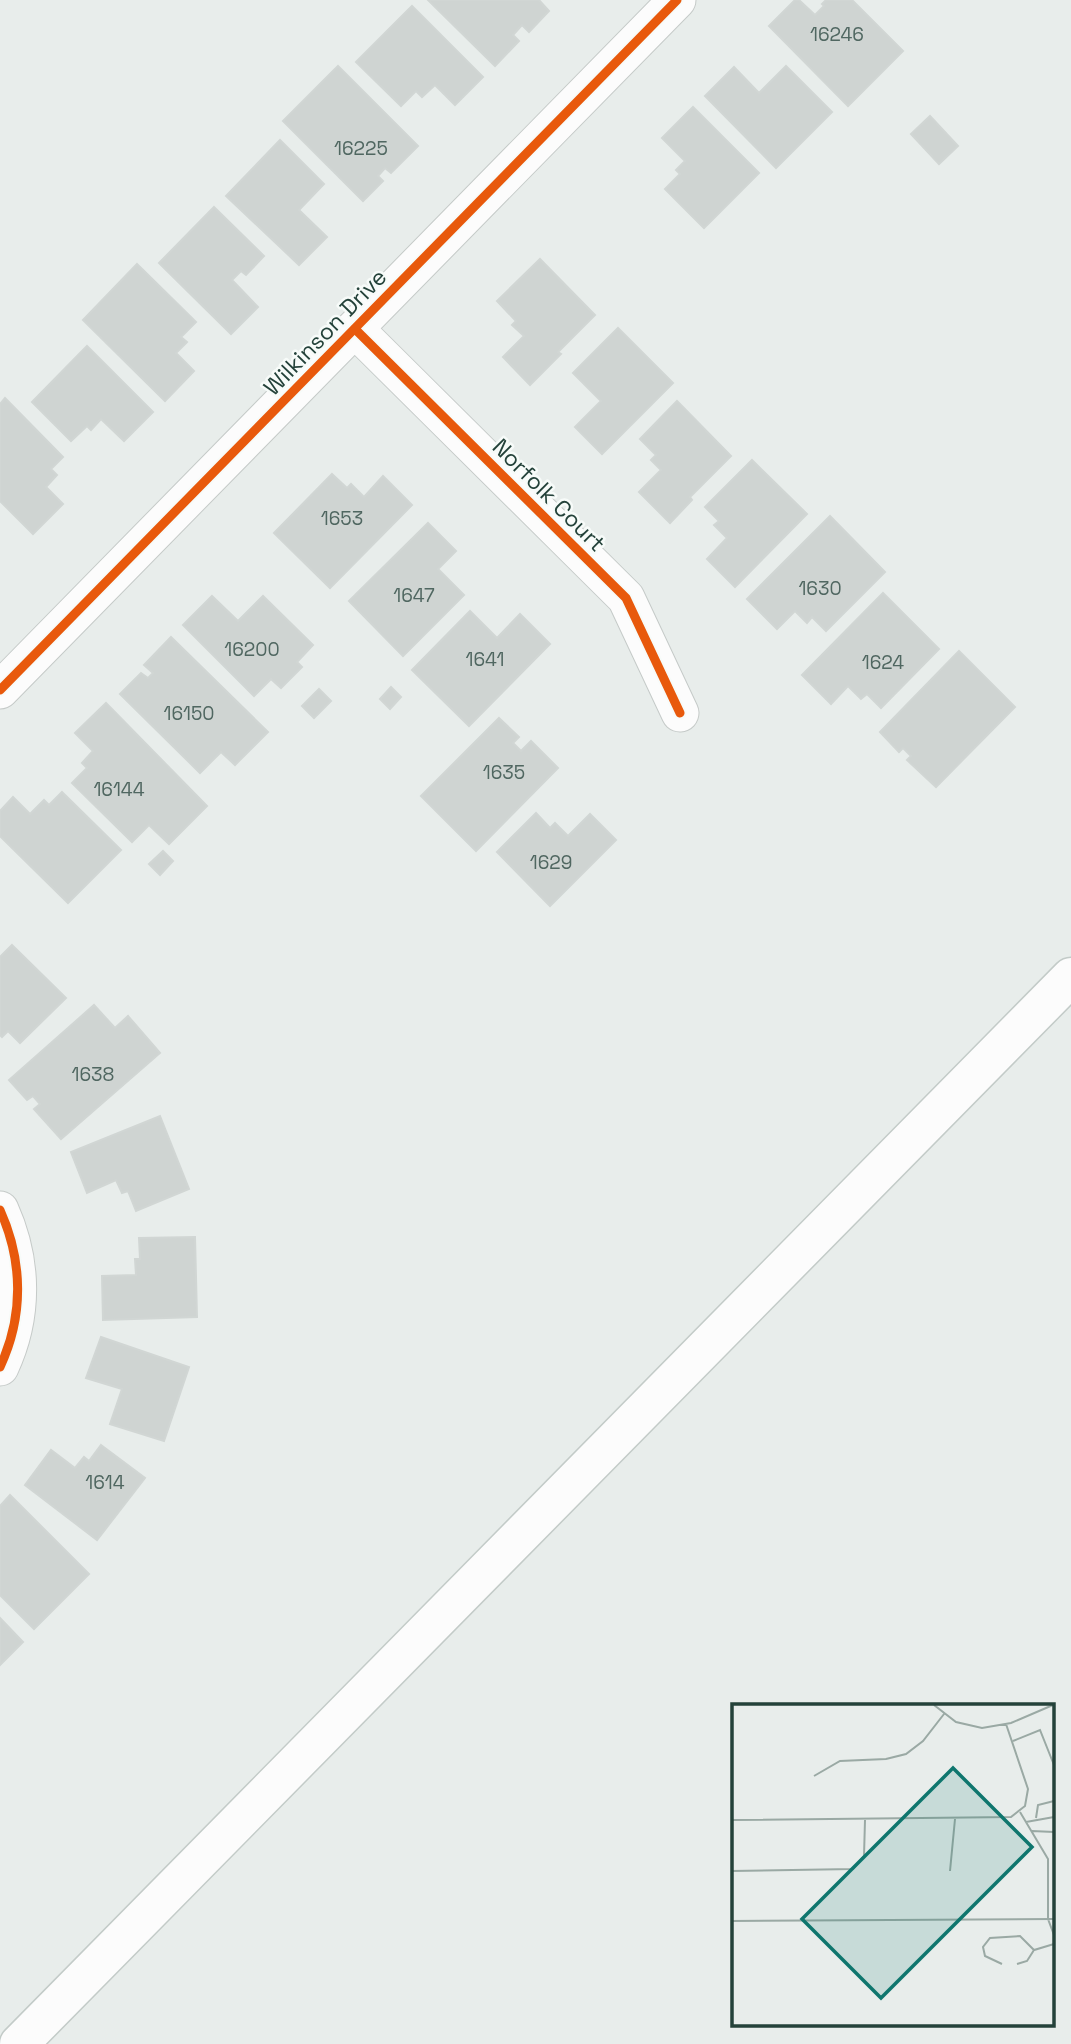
<svg xmlns="http://www.w3.org/2000/svg" width="1071" height="2044" font-family="'Space Grotesk',sans-serif">
	<style>
		.building { fill: #cfd4d2; stroke: #d1d6d4; stroke-width: 2 }
		.lines { fill: none; stroke-linecap: round; stroke-linejoin: round }
		.street-casing { stroke: #c5cac8; stroke-width: 39 }
		.secondary-casing { stroke: #c3cbc8; stroke-width: 41 }
		.street { stroke: #fcfcfc; stroke-width: 37 }
		.secondary { stroke: #fcfcfc; stroke-width: 38 }
		.cycleway-casing { stroke: #f7fbf9; stroke-width: 13 }
		.cycleway { stroke: #e8590c; stroke-width: 9 }
		.labels { text-anchor: middle; stroke-width: 5; stroke-linejoin: round; paint-order: stroke }
		.number-label { font-size: 19px; fill: #506761 }
		.street-label { font-size: 23px; fill: #24423a; stroke: #f7fbf9 }
		.inset-road { fill: none; stroke: #9aa9a4; stroke-width: 2 }
		.view { fill: #0f766e; fill-opacity: 0.15; stroke: #0f766e; stroke-width: 3.5 }
		.inset-edge { fill: none; stroke: #24423a; stroke-width: 3.5 }
	</style>
	<rect width="100%" height="100%" fill="#e8edeb"/>
	<g class="building">
		<polygon points="428,0 539,0 549,11 529,32 522,25 513,35 519,41 495,66"/>
		<polygon points="795,0 799,0 815,15 824,6 822,4 826,0 852,0 903,51 848,106 769,26"/>
		<polygon points="412,6 483,77 455,105 435,85 422,97 416,91 401,106 356,62"/>
		<polygon points="338,66 418,146 391,173 385,168 378,176 383,181 363,201 283,121"/>
		<polygon points="786,66 832,112 776,168 705,96 734,67 759,93"/>
		<polygon points="693,107 759,173 704,228 665,189 680,174 676,170 685,161 662,138"/>
		<polygon points="930,116 958,146 939,164 911,134"/>
		<polygon points="280,140 324,184 299,210 327,237 299,265 226,196"/>
		<polygon points="214,207 264,256 246,275 241,271 232,280 258,307 231,334 159,263"/>
		<polygon points="540,259 595,315 558,352 561,354 530,385 503,357 524,336 512,325 516,321 497,301"/>
		<polygon points="137,264 196,322 181,337 187,342 176,353 194,371 165,401 83,320"/>
		<polygon points="618,328 673,383 602,454 575,427 601,401 573,373"/>
		<polygon points="87,346 153,412 124,441 101,419 91,430 87,426 71,441 32,402"/>
		<polygon points="5,398 63,457 51,469 57,475 46,487 63,504 33,534 0,501 0,404"/>
		<polygon points="677,401 731,456 690,497 692,500 670,523 639,492 661,470 651,460 656,455 640,439"/>
		<polygon points="752,460 807,514 735,587 707,559 727,538 714,525 719,521 705,507"/>
		<polygon points="332,474 347,488 351,484 364,497 383,476 412,505 330,588 274,533"/>
		<polygon points="830,516 885,572 826,631 812,617 807,623 795,611 777,629 747,599"/>
		<polygon points="428,523 456,551 438,569 464,595 403,656 349,601"/>
		<polygon points="883,593 939,649 881,708 867,694 861,699 848,686 831,704 802,675"/>
		<polygon points="212,596 238,621 263,596 313,645 297,662 302,667 281,688 271,679 254,696 183,625"/>
		<polygon points="470,611 497,638 520,614 550,644 469,726 412,670"/>
		<polygon points="171,637 268,732 235,765 221,752 200,773 120,694 141,673 148,678 153,673 144,665"/>
		<polygon points="959,651 1015,707 936,787 907,760 911,756 903,748 899,752 880,732"/>
		<polygon points="391,687 401,697 390,709 380,699"/>
		<polygon points="319,689 331,701 314,718 302,706"/>
		<polygon points="106,703 207,806 169,844 149,825 132,842 72,783 87,768 82,763 93,751 75,733"/>
		<polygon points="499,718 519,737 513,743 521,751 531,741 558,768 476,851 421,796"/>
		<polygon points="62,792 121,850 68,903 0,836 0,811 13,797 30,814 44,800 49,805"/>
		<polygon points="536,813 550,828 555,823 568,836 590,814 616,840 550,906 497,852"/>
		<polygon points="163,851 173,861 160,875 149,864"/>
		<polygon points="12,945 66,998 20,1043 8,1031 2,1037 0,1035 0,957"/>
		<polygon points="94,1005 115,1028 128,1016 160,1053 61,1139 34,1109 40,1104 33,1096 27,1100 9,1080"/>
		<polygon points="160,1116 189,1189 136,1211 128,1191 122,1193 116,1180 87,1193 71,1152"/>
		<polygon points="195,1237 197,1317 103,1320 102,1276 136,1275 135,1259 140,1259 139,1238"/>
		<polygon points="101,1337 189,1367 164,1441 110,1424 122,1389 86,1378"/>
		<polygon points="101,1445 145,1478 97,1540 25,1485 51,1450 75,1468 84,1457 89,1461"/>
		<polygon points="10,1495 89,1574 34,1629 0,1595 0,1506"/>
		<polygon points="0,1618 23,1642 0,1665"/>
	</g>
	<g class="lines">
		<g class="street-casing">
			<g id="street">
				<polyline points="355,329 626,598 680,713"/>
				<polyline points="0,690 677,0"/>
				<path d="M0,1210c23,51 24,106 0,157"/>
			</g>
		</g>
		<g class="secondary-casing">
			<polyline id="secondary" points="19,2044 1071,977"/>
		</g>
		<use href="#street" class="street"/>
		<use href="#secondary" class="secondary"/>
		<g class="cycleway-casing">
			<g id="cycleway">
				<polyline points="355,329 626,598 680,713"/>
				<polyline points="0,690 677,0"/>
				<path d="M0,1210c23,51 24,106 0,157"/>
			</g>
		</g>
		<use href="#cycleway" class="cycleway"/>
	</g>
	<g class="labels">
		<g class="number-label">
			<text x="837" y="41">16246</text>
			<text x="361" y="155">16225</text>
			<text x="342" y="525">1653</text>
			<text x="820" y="595">1630</text>
			<text x="414" y="602">1647</text>
			<text x="252" y="656">16200</text>
			<text x="485" y="666">1641</text>
			<text x="883" y="669">1624</text>
			<text x="189" y="720">16150</text>
			<text x="504" y="779">1635</text>
			<text x="119" y="796">16144</text>
			<text x="551" y="869">1629</text>
			<text x="93" y="1081">1638</text>
			<text x="105" y="1489">1614</text>
		</g>
		<g class="street-label">
			<text transform="translate(325 332) rotate(-46)" y="8">Wilkinson Drive</text>
			<text transform="translate(549 495) rotate(45)" y="8">Norfolk Court</text>
		</g>
	</g>
	<g transform="translate(732 1704)">
		<rect width="322" height="322" fill="#e8edeb"/>
		<path class="inset-road" d="M202,1l22,17 26,6 29,-5 42,-18M281,37l27,-11 14,35M82,72l26,-15 46,-2 20,-5 17,-13 21,-27M288,108l28,47v60l6,16M304,114l2,-13 16,-4M0,116l279,-3 14,-11 3,-17 -22,-65M294,118l28,-5M300,127l22,1M0,167l121,-2 11,-13 1,-36M218,167l5,-52M0,217l322,-2M270,260l-17,-8 -2,-9 7,-9 30,-2 14,14 20,-6M285,260l10,-3 7,-11"/>
		<path class="view" d="M221,64l79,79 -151,151 -79,-79z"/>
		<rect width="322" height="322" class="inset-edge"/>
	</g>
</svg>
